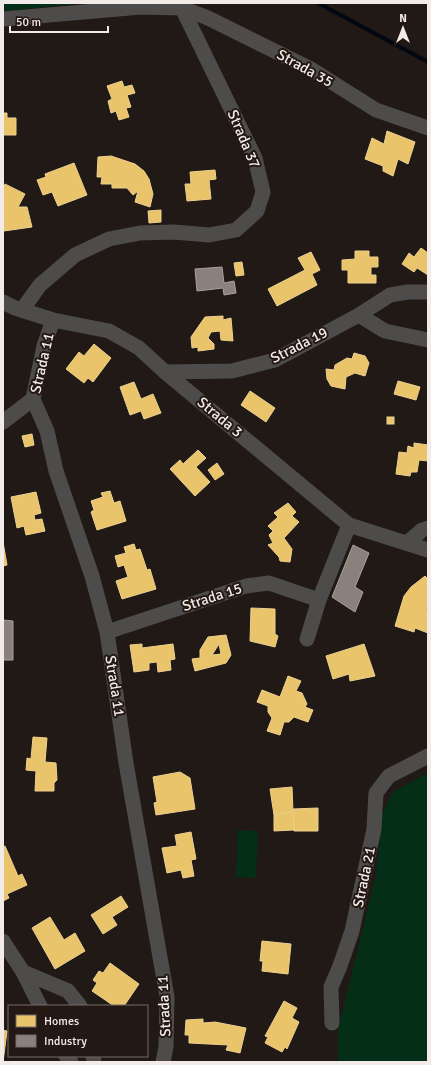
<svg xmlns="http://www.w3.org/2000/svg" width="431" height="1065" font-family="Signika,sans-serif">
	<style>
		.green { fill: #042e16 }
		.homes { fill: #e9c46a; stroke: #ecd090; fill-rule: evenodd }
		.industry { fill: #8a817c; stroke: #aaa19c }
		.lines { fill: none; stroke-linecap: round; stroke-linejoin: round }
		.stream { stroke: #030711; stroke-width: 4 }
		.minor { stroke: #4e4c4a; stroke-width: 15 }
		.labels { text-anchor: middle; stroke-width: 4; stroke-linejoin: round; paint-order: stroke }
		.street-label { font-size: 15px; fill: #f3ebe8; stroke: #231813 }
	</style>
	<rect width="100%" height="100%" fill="#201916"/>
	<g class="green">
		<polygon points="3,3 90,3 3,11"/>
		<polygon points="428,773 428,1062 338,1062 338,1030 376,875 382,815 393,792"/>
		<polygon points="238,830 258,831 256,878 236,877"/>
	</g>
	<g class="homes">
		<polygon points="122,81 124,87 132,85 135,93 127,95 131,107 126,108 129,117 119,120 116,111 111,113 108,101 112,99 107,86"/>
		<polygon points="3,113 7,113 7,118 16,118 16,135 3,135"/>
		<polygon points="387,131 415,142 408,164 398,159 393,176 383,171 383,166 365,159 372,138 384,144"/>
		<polygon points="111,156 135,164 144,171 149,179 153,194 150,207 135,202 138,191 133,195 127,188 112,188 112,184 101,184 102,177 97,177 98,157"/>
		<polygon points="74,163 87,195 58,206 52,192 43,195 37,180 46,177 45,174"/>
		<polygon points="215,170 216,179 209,180 211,199 187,201 185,184 191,184 190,172"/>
		<polygon points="5,184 25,194 18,207 27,207 32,227 4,231 3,190"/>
		<polygon points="161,210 161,222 149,223 148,211"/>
		<polygon points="421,248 428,253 428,275 417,268 414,272 402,264 409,253 414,257"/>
		<polygon points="355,251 369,251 369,257 378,257 378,267 371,267 371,275 376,275 376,283 348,283 348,270 342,270 342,260 355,259"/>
		<polygon points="311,252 320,270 312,274 317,285 277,306 268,289 305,270 298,258"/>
		<polygon points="242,262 244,275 236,276 234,263"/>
		<polygon points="223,316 223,320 231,318 233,341 221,340 220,331 211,332 208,338 214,344 214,349 198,351 198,347 192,348 191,337 205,317"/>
		<polygon points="94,344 111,358 93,382 88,378 84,383 66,369 79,352 84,356"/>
		<polygon points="354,353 365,356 369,363 365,376 355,373 346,377 345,389 331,386 327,379 326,369 334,370 335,365 347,358 352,359"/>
		<polygon points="398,381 420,387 416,400 394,394"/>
		<polygon points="134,382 141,399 153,394 161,413 144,419 141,411 130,415 120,387"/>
		<polygon points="250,391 275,408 266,422 241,405"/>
		<rect x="387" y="417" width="7" height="7"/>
		<polygon points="32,434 34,445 25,447 22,436"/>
		<polygon points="414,443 428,445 428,461 419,460 417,472 411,472 410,476 396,474 399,452 407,453 408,446 414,448"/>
		<polygon points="198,450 206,458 196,467 210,482 195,496 170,469 180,460 183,464"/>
		<polygon points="217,463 224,474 215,480 208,470"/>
		<polygon points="110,491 114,503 120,501 126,521 97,530 91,512 94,510 91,501 103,497 101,493"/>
		<polygon points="36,492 41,513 34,515 35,520 42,519 45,531 26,535 24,526 17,528 11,497"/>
		<polygon points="288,503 296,512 292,516 299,522 284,538 292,549 290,562 280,561 279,557 268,545 273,543 269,535 273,531 268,526 278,517 274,513"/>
		<polygon points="3,542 7,565 3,566"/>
		<polygon points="134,544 136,550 140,549 147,570 150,569 156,589 122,599 116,581 128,577 124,565 118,567 115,556 126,553 124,547"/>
		<polygon points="425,576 428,579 428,601 426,609 428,610 428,633 415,628 414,632 395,626 404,596 411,587"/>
		<polygon points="251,608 275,609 275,634 278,636 275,647 250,641"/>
		<path d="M226,635l5,20 -5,8 -31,8 -3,-12 8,-1v-8l8,-13zM219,644l2,10 -9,1z"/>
		<polygon points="142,644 142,648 173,644 175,659 170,660 171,670 158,672 157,662 149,663 149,670 134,672 130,645"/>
		<polygon points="364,644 375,676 350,681 349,674 333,679 326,656"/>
		<polygon points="288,676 301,681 296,691 302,693 307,704 305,707 313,710 308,722 294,717 289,722 284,722 280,735 267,731 272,718 268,712 268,706 257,702 262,690 280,697"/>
		<polygon points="33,737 47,738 45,762 56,763 57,780 54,783 54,791 35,791 36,771 26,770 27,758 31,759"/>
		<polygon points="180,772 190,778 195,809 156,815 154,803 157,802 153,777"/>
		<polygon points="292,787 293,812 274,815 270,789"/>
		<polygon points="318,808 318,831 294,831 293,809"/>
		<polygon points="293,812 294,830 274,831 274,815"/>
		<polygon points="191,832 196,859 191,860 194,876 183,878 181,870 167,873 162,848 177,846 175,835"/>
		<polygon points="5,846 18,876 22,874 27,885 7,894 9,898 3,901 3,847"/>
		<polygon points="121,896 128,907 112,917 117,925 103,934 91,915"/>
		<polygon points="50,917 64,940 75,933 85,951 55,969 32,928"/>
		<polygon points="262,941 291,944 288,974 262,971 263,961 260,961"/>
		<polygon points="110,963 139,984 124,1006 114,1006 92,991 97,983 93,980 99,971 103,973"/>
		<polygon points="284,1001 297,1008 292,1018 299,1022 287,1049 285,1047 282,1052 265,1043 268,1037 265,1036"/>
		<polygon points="203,1019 203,1023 215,1022 246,1028 240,1053 226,1050 228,1045 189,1043 189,1035 185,1035 186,1020"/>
		<polygon points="3,1030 7,1031 3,1062"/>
	</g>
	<g class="industry">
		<polygon points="222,267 224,283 234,281 236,293 224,295 223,288 197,291 195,269"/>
		<polygon points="353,545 369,553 355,587 363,592 355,612 332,597"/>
		<polygon points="3,620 13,621 13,660 3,660"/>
	</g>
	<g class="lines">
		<polyline class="stream" points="318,3 428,62"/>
		<g class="minor">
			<polyline points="3,19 141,7 182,8 208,18 311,69 376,110 428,128"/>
			<polyline points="3,302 15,308 53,320 109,331 139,348 165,372 349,525 428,550"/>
			<polyline points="22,310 40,285 75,255 109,239 140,233 174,232 209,235 236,230 257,211 263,192 255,158 182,8"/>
			<polyline points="359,315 385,331 428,340"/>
			<polyline points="53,320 44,346 33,399 47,431 56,471 92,576 107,632 126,763 167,997 166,1047 163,1062"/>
			<polyline points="165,372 232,371 275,360 359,315 390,295 408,292 428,292"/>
			<polyline points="3,422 33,399"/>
			<polyline points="407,543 422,530 428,528"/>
			<polyline points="107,632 246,586 269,583 319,600"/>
			<polyline points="307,639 319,600 349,525"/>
			<polyline points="3,941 23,972 40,1006"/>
			<polyline points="23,972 68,991 80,1006"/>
			<polyline points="332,1023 331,987 340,966 352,931 374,829 376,793 389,776 428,756"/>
			<polyline points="66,1056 71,1062"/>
			<polyline points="93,1056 94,1062"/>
		</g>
	</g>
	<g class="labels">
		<g class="street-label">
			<text transform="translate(305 68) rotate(29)" y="5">Strada 35</text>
			<text transform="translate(244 139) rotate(67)" y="5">Strada 37</text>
			<text transform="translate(299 345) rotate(-27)" y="5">Strada 19</text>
			<text transform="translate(42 363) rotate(-77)" y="5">Strada 11</text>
			<text transform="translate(220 417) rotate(40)" y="5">Strada 3</text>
			<text transform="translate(212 597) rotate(-18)" y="5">Strada 15</text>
			<text transform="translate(115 686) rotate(81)" y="5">Strada 11</text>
			<text transform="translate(364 877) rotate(-78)" y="5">Strada 21</text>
			<text transform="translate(164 1006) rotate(-93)" y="5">Strada 11</text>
		</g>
	</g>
	<rect width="431" height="1065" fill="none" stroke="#f3ebe8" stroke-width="8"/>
	<rect x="8" y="1005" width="140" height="52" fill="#231813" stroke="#766c68"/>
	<rect x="16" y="1015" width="20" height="12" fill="#e9c46a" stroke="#766c68"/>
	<text x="44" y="1025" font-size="12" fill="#f3ebe8">Homes</text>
	<rect x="16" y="1035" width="20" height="12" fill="#8a817c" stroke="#766c68"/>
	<text x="44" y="1045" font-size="12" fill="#f3ebe8">Industry</text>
	<g transform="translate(403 28)" stroke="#231813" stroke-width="3" paint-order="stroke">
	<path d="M0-3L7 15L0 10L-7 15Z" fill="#f3ebe8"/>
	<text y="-6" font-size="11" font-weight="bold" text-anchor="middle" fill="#f3ebe8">N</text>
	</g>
	<path d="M10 26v6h98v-6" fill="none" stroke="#f3ebe8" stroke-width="2"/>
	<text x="16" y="26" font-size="12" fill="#f3ebe8" stroke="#231813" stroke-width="3" paint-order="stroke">50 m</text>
</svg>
